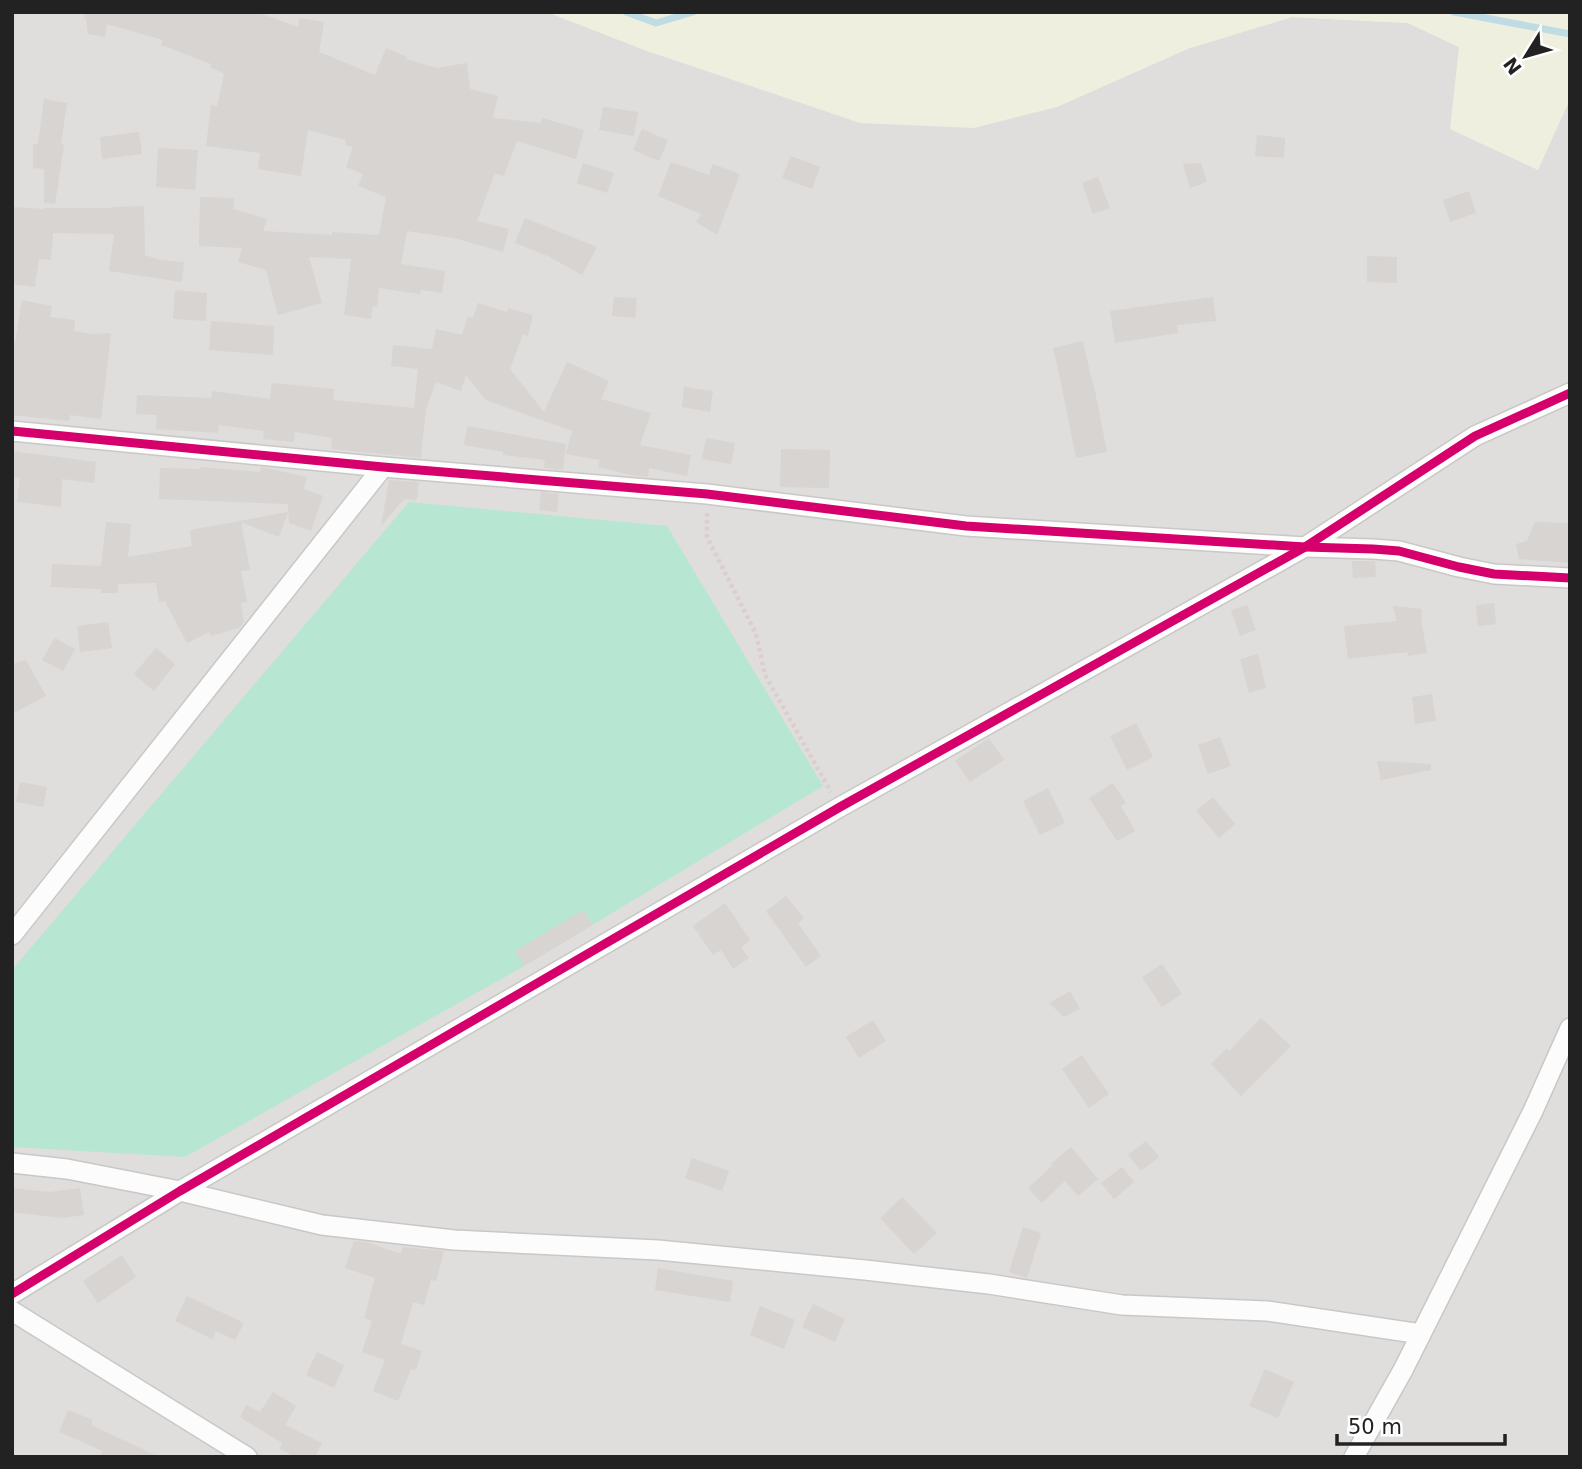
<svg xmlns="http://www.w3.org/2000/svg" width="1582" height="1469" font-family="'DejaVu Sans',sans-serif">
	<style>
		.residential { fill: #dfdedc }
		.farmland { fill: #efefdf }
		.pitch { fill: #b7e6d2 }
		.lines { fill: none; stroke-linecap: round; stroke-linejoin: round }
		.stream { stroke: #bfdbe3; stroke-width: 7 }
		.building { fill: #d7d4d2 }
		.minor-casing { stroke: #c9c8c7; stroke-width: 22 }
		.path { stroke: #dccecd; stroke-width: 4.5; stroke-dasharray: 3.5 3.5; stroke-linecap: butt }
		.minor { stroke: #fdfcfc; stroke-width: 19 }
		.cycleway-casing { stroke: #fff; stroke-width: 13 }
		.cycleway { stroke: #d6006c; stroke-width: 9 }
	</style>
	<rect width="100%" height="100%" fill="#f0eeeb"/>
	<polygon class="residential" points="12,12 547,12 650,52 1190,48 1292,17 1408,23 1459,47 1537,170 1570,99 1570,1457 12,1457"/>
	<polygon class="farmland" points="547,12 1570,12 1570,99 1538,170 1450,129 1459,47 1408,23 1292,17 1190,48 1057,107 974,128 860,123 650,52"/>
	<polygon class="pitch" points="409,502 667,526 823,786 524,966 185,1157 12,1147 12,970"/>
	<g class="lines">
		<g class="stream">
			<polyline points="626,12 656,23 693,12"/>
			<polyline points="1454,12 1570,34"/>
		</g>
	</g>
	<g class="building">
		<polygon points="85,12 257,12 298,27 299,18 324,22 319,52 375,75 386,48 407,57 406,59 437,68 467,63 470,89 498,96 493,118 541,123 542,118 584,130 576,159 517,141 504,176 495,173 477,221 509,229 503,252 454,238 407,231 401,264 445,271 442,293 421,290 420,294 379,288 377,307 373,306 371,319 344,315 351,259 309,257 322,303 278,315 266,270 238,262 242,248 199,246 200,197 234,198 233,209 267,219 263,231 332,235 332,232 379,235 386,197 358,186 363,174 346,167 353,147 345,145 346,140 308,130 301,176 258,169 260,153 206,146 211,105 217,106 224,74 210,67 211,64 161,45 163,40 107,24 105,37 88,34 86,18 84,18"/>
		<polygon points="44,99 67,103 61,144 64,145 55,204 44,203 44,169 33,168 33,144 38,144"/>
		<polygon points="603,107 638,112 634,136 599,130"/>
		<polygon points="642,129 668,140 659,161 633,150"/>
		<polygon points="139,132 142,154 102,159 100,137"/>
		<polygon points="1257,135 1285,138 1284,158 1255,156"/>
		<polygon points="158,148 198,150 195,190 156,187"/>
		<polygon points="791,156 820,167 812,189 782,178"/>
		<polygon points="671,162 709,175 713,164 740,174 717,235 696,222 701,214 658,196"/>
		<polygon points="583,163 614,173 607,193 577,183"/>
		<polygon points="1201,163 1207,182 1190,188 1183,164"/>
		<polygon points="1098,177 1110,208 1093,214 1082,183"/>
		<polygon points="1469,191 1476,213 1450,222 1443,200"/>
		<polygon points="144,206 145,255 160,260 184,262 182,282 109,271 114,234 53,233 51,260 39,259 35,287 12,284 12,207 44,209 44,208 111,208 111,207"/>
		<polygon points="525,218 597,247 582,275 548,256 515,243"/>
		<polygon points="1367,256 1397,257 1397,283 1367,282"/>
		<polygon points="175,290 207,293 206,321 173,319"/>
		<polygon points="614,297 637,298 635,318 612,316"/>
		<polygon points="1213,297 1216,321 1177,325 1178,333 1115,343 1110,311"/>
		<polygon points="22,300 52,306 50,317 75,320 74,331 92,334 111,333 101,419 70,415 69,421 12,415 12,361"/>
		<polygon points="478,303 507,312 508,308 533,315 528,336 523,334 510,369 544,412 567,362 609,381 601,399 651,413 640,445 691,455 687,476 649,468 648,477 630,475 598,467 600,460 566,454 572,431 486,400 466,375 461,391 436,382 426,409 421,458 331,449 332,438 295,432 294,442 263,439 264,431 219,425 218,433 156,429 157,415 136,414 137,395 211,398 212,391 270,399 272,383 334,389 333,400 414,408 418,369 391,366 393,345 432,349 436,329 462,335 468,316 473,318"/>
		<polygon points="211,321 274,326 273,355 209,350"/>
		<polygon points="1083,341 1092,381 1093,381 1107,452 1076,458 1060,378 1053,348"/>
		<polygon points="684,387 713,391 710,412 682,407"/>
		<polygon points="467,426 566,444 563,470 544,468 545,460 503,455 503,452 464,445"/>
		<polygon points="706,438 735,443 731,464 702,459"/>
		<polygon points="781,449 830,450 829,488 780,487"/>
		<polygon points="12,451 96,462 94,483 62,479 61,507 17,502 20,478 12,477"/>
		<polygon points="200,467 260,472 261,467 307,477 304,489 323,496 311,531 289,523 288,504 159,499 160,468 200,469"/>
		<polygon points="389,480 419,482 417,498 416,500 404,499 381,526"/>
		<polygon points="541,492 559,494 557,512 539,510"/>
		<polygon points="288,512 279,537 241,522 250,570 241,571 247,602 241,603 244,622 239,628 211,636 209,632 187,643 165,601 159,602 156,583 118,584 118,593 101,593 101,589 51,587 52,564 101,566 106,522 131,524 128,557 192,546 190,530"/>
		<polygon points="1535,522 1570,523 1570,563 1519,559 1516,544 1527,541"/>
		<polygon points="1352,561 1375,561 1376,577 1353,578"/>
		<polygon points="1494,603 1496,624 1478,626 1476,605"/>
		<polygon points="1247,605 1256,630 1240,636 1231,610"/>
		<polygon points="1393,606 1422,609 1421,619 1427,653 1408,656 1408,652 1348,659 1344,626 1397,621"/>
		<polygon points="108,622 112,648 80,652 77,626"/>
		<polygon points="55,638 75,649 63,671 42,660"/>
		<polygon points="156,648 175,664 154,691 134,674"/>
		<polygon points="1258,654 1266,688 1249,693 1240,659"/>
		<polygon points="26,660 46,696 12,714 12,664"/>
		<polygon points="1432,694 1436,721 1415,724 1412,697"/>
		<polygon points="1136,723 1153,757 1127,770 1110,736"/>
		<polygon points="1220,737 1231,766 1208,774 1198,745"/>
		<polygon points="989,738 1004,760 970,782 955,761"/>
		<polygon points="1377,761 1431,764 1431,770 1381,780"/>
		<polygon points="20,782 47,787 43,807 16,802"/>
		<polygon points="1113,783 1126,803 1121,806 1135,831 1117,841 1089,798"/>
		<polygon points="1048,788 1065,823 1040,835 1023,801"/>
		<polygon points="1213,797 1235,824 1219,838 1196,811"/>
		<polygon points="786,896 804,918 798,923 821,956 806,967 766,911"/>
		<polygon points="725,903 750,940 741,947 749,958 733,969 721,950 713,955 693,926"/>
		<polygon points="583,910 593,925 524,966 515,951"/>
		<polygon points="1162,964 1182,994 1162,1007 1142,977"/>
		<polygon points="1070,991 1080,1009 1064,1017 1049,1003"/>
		<polygon points="1261,1018 1291,1046 1241,1096 1211,1064 1227,1048 1229,1051"/>
		<polygon points="873,1020 886,1041 859,1058 846,1037"/>
		<polygon points="1082,1055 1109,1094 1089,1108 1062,1069"/>
		<polygon points="1146,1141 1159,1157 1141,1171 1128,1155"/>
		<polygon points="1071,1147 1098,1179 1078,1196 1065,1181 1042,1203 1028,1188 1052,1166 1051,1164"/>
		<polygon points="692,1158 729,1171 722,1191 685,1178"/>
		<polygon points="1122,1167 1134,1182 1114,1199 1101,1183"/>
		<polygon points="12,1188 50,1192 80,1188 84,1215 62,1218 12,1212"/>
		<polygon points="902,1197 937,1233 914,1254 880,1218"/>
		<polygon points="1023,1227 1041,1233 1027,1278 1009,1272"/>
		<polygon points="354,1241 366,1242 401,1254 403,1247 444,1251 436,1281 431,1280 424,1305 413,1302 401,1344 422,1351 416,1370 411,1369 398,1401 373,1391 385,1360 362,1352 372,1321 364,1318 375,1278 345,1268"/>
		<polygon points="122,1255 136,1277 98,1303 83,1281"/>
		<polygon points="658,1268 733,1281 730,1302 655,1290"/>
		<polygon points="187,1296 244,1323 235,1340 216,1331 212,1339 175,1321"/>
		<polygon points="813,1304 845,1319 835,1342 802,1327"/>
		<polygon points="760,1306 795,1320 784,1349 750,1335"/>
		<polygon points="317,1352 344,1365 334,1388 306,1375"/>
		<polygon points="1265,1369 1294,1382 1278,1418 1249,1406"/>
		<polygon points="273,1392 296,1406 285,1425 322,1443 315,1457 296,1457 280,1449 282,1443 240,1417 246,1405 260,1412"/>
		<polygon points="68,1410 93,1420 91,1425 159,1457 100,1457 103,1451 59,1432"/>
	</g>
	<g class="lines">
		<g class="minor-casing">
			<g id="minor">
				<polyline points="12,431 383,467 707,494 966,526 1305,547 1373,549 1399,551 1459,567 1494,574 1570,578"/>
				<polyline points="12,935 383,467"/>
				<polyline points="12,1163 67,1169 180,1191 322,1225 454,1240 658,1250 865,1270 989,1284 1122,1305 1267,1311 1421,1334"/>
				<polyline points="12,1294 180,1191 840,807 1305,547 1475,436 1570,393"/>
				<polyline points="12,1311 247,1457"/>
				<polyline points="1354,1457 1403,1370 1533,1111 1570,1028"/>
			</g>
		</g>
		<polyline class="path" points="707,513 707,537 756,634 765,675 831,792"/>
		<use href="#minor" class="minor"/>
		<g class="cycleway-casing">
			<g id="cycleway">
				<polyline points="12,431 383,467 707,494 966,526 1305,547 1373,549 1399,551 1459,567 1494,574 1570,578"/>
				<polyline points="12,1294 180,1191 840,807 1305,547 1475,436 1570,393"/>
			</g>
		</g>
		<use href="#cycleway" class="cycleway"/>
	</g>
	<rect width="1582" height="1469" fill="none" stroke="#222222" stroke-width="28"/>
	<g transform="translate(1526 56) rotate(233)" stroke="#ffffff" stroke-width="5" paint-order="stroke">
	<path d="M0-5L12 26L0 18L-12 26Z" fill="#222222"/>
	<text y="-10" font-size="19" font-weight="bold" text-anchor="middle" fill="#222222">N</text>
	</g>
	<path d="M1337 1434v10h168v-10" fill="none" stroke="#222222" stroke-width="3.5"/>
	<text x="1348" y="1434" font-size="21" fill="#222222" stroke="#ffffff" stroke-width="5" paint-order="stroke">50 m</text>
</svg>
